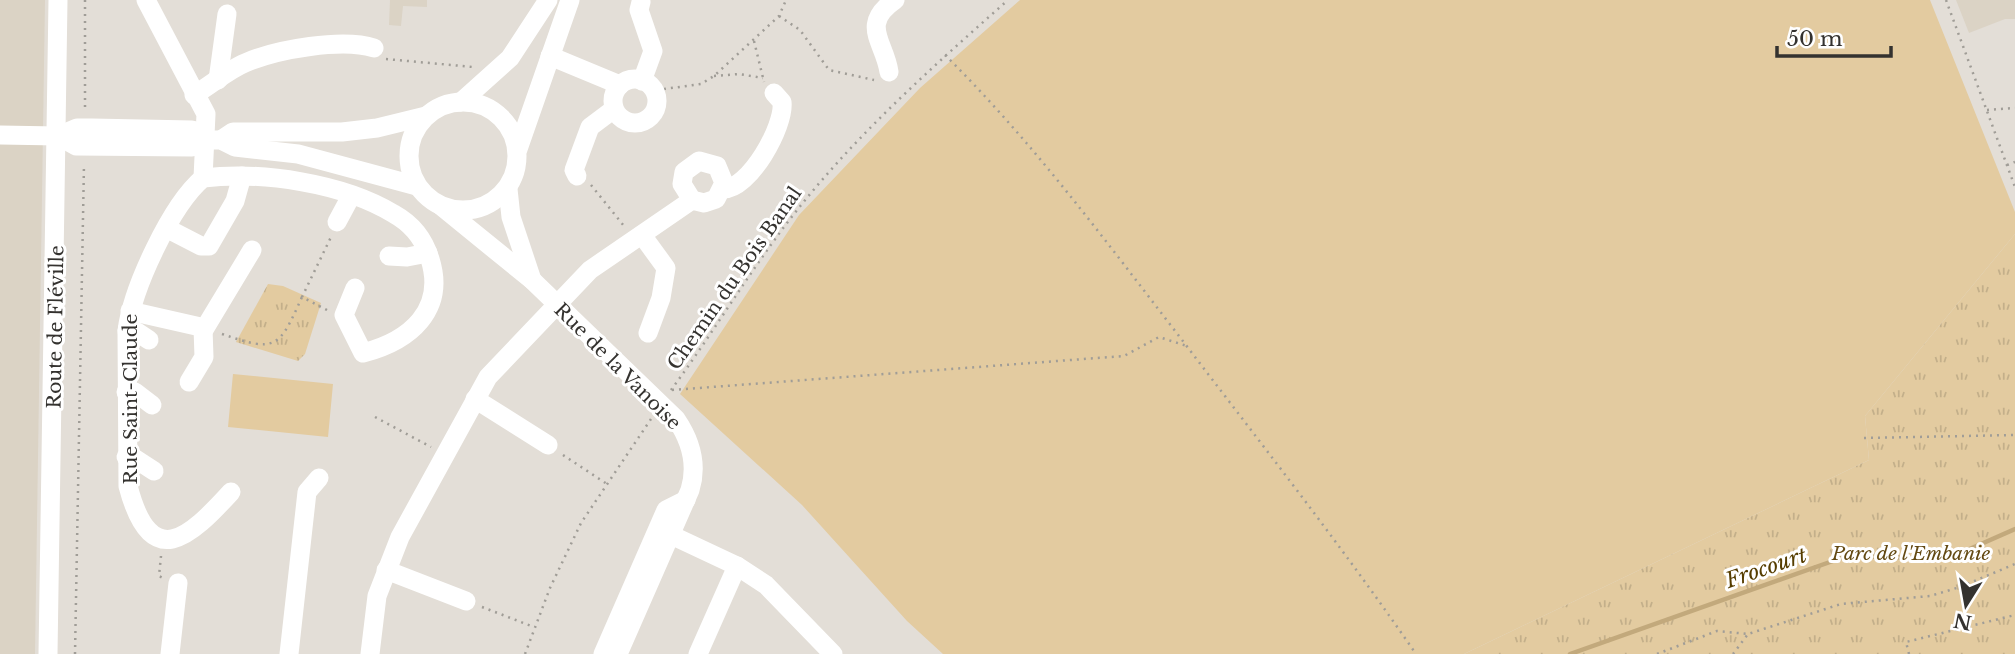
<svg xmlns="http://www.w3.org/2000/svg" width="2015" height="654" font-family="'Libre Baskerville',serif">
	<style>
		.built { fill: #dbd3c5 }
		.grass { fill: #e3cba0 }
		.park { fill: url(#park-tufts) }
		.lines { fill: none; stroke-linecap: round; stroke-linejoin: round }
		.stream { stroke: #c2a97c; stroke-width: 4.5 }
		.path { stroke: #a09d97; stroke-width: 2.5; stroke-dasharray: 2 5; stroke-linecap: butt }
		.minor { stroke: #fff; stroke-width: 19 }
		.labels { text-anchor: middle; stroke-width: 6; stroke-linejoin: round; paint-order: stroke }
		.street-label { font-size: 19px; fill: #34322f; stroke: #fff }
		.park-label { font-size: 19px; font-style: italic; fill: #634912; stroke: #fff }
		.water-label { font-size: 21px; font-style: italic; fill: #563d00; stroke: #fff }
	</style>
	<defs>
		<pattern id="park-tufts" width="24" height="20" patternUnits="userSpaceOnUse" patternTransform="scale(1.75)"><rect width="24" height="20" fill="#e3cba0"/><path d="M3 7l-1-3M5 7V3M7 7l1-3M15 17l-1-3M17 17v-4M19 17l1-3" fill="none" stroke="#c3af8a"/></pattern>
	</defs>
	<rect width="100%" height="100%" fill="#e3ded7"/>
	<g class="built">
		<polygon points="0,0 45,0 35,654 0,654"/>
		<polygon points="390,0 427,0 427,7 403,6 401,26 389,25"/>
		<polygon points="1956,0 2015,0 2015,19 2005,19 1969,33"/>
	</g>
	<g class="grass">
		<polygon points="1020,0 1930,0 2015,212 2015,234 1865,416 1869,460 1464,654 943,654 907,621 802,505 680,394 799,215 920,88"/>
		<polygon points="233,374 333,384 328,437 228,427"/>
	</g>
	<g class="park">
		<polygon points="2015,234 2015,654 1464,654 1869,460 1865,416"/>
		<polygon points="268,284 283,286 321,303 305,354 298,361 236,342"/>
	</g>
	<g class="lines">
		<polyline class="stream" points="1570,654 1847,556 1947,559 2015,529"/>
		<g class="path">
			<polyline points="85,0 85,112"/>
			<polyline points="1946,0 2015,187"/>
			<polyline points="779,16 800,30 829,70 874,80"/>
			<polyline points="754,41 764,82"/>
			<path d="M945,55c87,86 159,184 234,281 80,105 162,209 237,318"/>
			<polyline points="386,59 473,67"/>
			<polyline points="714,76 739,74 763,78"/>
			<polyline points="657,90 701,84 714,76 779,16 786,0"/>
			<polyline points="1987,110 2015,108"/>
			<polyline points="2007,165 2015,162"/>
			<polyline points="591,185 624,226"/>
			<polyline points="327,310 302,297 331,237"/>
			<path d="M222,334c55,19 57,14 80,-37"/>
			<path d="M671,390c40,-54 75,-113 116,-167 64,-84 142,-153 221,-223"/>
			<polyline points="672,390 1124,356 1159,337 1187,346"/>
			<polyline points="375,417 431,447"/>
			<polyline points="1864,438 2015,435"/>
			<polyline points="563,455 607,484"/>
			<polyline points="161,556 159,576 163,578"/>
			<polyline points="482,607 534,627"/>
			<polyline points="75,654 84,164"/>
			<polyline points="525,654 550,588 581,523 651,419"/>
			<polyline points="1657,654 1717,631 1748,634 1841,604 1930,596 1960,587 2015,564"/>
			<polyline points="1733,654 1748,634"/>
			<polyline points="1909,654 1906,642 2015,615"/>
		</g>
		<g class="minor">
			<polyline points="146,0 206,114 203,178"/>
			<polyline points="641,2 639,10 653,51 642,81"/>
			<polyline points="550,56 620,85"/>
			<path d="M889,72c-4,-30 -30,-47 6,-72"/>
			<circle cx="635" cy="101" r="22"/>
			<polyline points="218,80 227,14"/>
			<path d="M194,95c17,-10 34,-25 51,-32 32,-14 98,-25 129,-15"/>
			<circle cx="463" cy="156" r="54"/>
			<polyline points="461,102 510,58 548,0"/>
			<polyline points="0,135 58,136 77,128 92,128 192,130 201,140"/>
			<polyline points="58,136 76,146 192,147 201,140 221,140 235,147 298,154 417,186"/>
			<polyline points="221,140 233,132 342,132 377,128 426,116"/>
			<polyline points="518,149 570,0"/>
			<polyline points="577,176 574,170 590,127 614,109"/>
			<polyline points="508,189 511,217 532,280"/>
			<path d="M723,189c26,1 62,-63 59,-87l-8,-9"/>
			<path d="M441,206l91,74 144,139c15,22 22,45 14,71l-72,164"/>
			<polyline points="337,222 351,196"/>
			<polyline points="168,229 201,246 209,246 235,201 242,176"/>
			<polyline points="642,235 666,268 661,298 648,333"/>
			<polyline points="389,256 407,257 428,253"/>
			<polyline points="130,311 205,328 252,250"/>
			<polyline points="127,331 137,332 149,340"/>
			<polyline points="189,382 204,357 203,328"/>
			<polyline points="126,392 135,392 152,405"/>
			<polyline points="475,399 548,445"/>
			<polyline points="126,457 134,458 154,471"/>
			<path d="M231,492c-41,45 -80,82 -103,-6l-1,-155c5,-42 44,-126 76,-153 58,-7 140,5 191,36 18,10 30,25 36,45 16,51 -20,82 -67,94l-19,-38 11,-27"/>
			<polyline points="671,535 737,566 766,585 833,654"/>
			<polyline points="386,570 466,601"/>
			<polyline points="48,654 58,0"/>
			<polyline points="170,654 178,583"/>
			<polyline points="289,654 307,492 319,478"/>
			<polyline points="370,654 377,596 400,537 488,377 590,270 692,200 704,203 716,199 724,183 717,166 699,161 684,172 682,184 692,200"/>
			<polyline points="603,654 666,510 686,500"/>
			<polyline points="698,654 737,566"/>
		</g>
	</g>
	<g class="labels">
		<g class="street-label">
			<text transform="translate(734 278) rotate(-55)" y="7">Chemin du Bois Banal</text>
			<text transform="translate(55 327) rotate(-89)" y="7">Route de Fléville</text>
			<text transform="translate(618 366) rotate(45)" y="7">Rue de la Vanoise</text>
			<text transform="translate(130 399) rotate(-90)" y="7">Rue Saint-Claude</text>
		</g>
		<g class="park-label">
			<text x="1911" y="560">Parc de l'Embanie</text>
		</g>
		<g class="water-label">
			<text transform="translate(1766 568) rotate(-19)" y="7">Frocourt</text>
		</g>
	</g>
	<g transform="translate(1966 605) rotate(191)" stroke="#ffffff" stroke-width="5" paint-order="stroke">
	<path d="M0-5L12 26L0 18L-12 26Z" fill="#34322f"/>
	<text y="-10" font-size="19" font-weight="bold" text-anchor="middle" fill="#34322f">N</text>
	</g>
	<path d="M1777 46v10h114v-10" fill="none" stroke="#34322f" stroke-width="3.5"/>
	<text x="1787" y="46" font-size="21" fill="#34322f" stroke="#ffffff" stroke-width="5" paint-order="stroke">50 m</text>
</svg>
